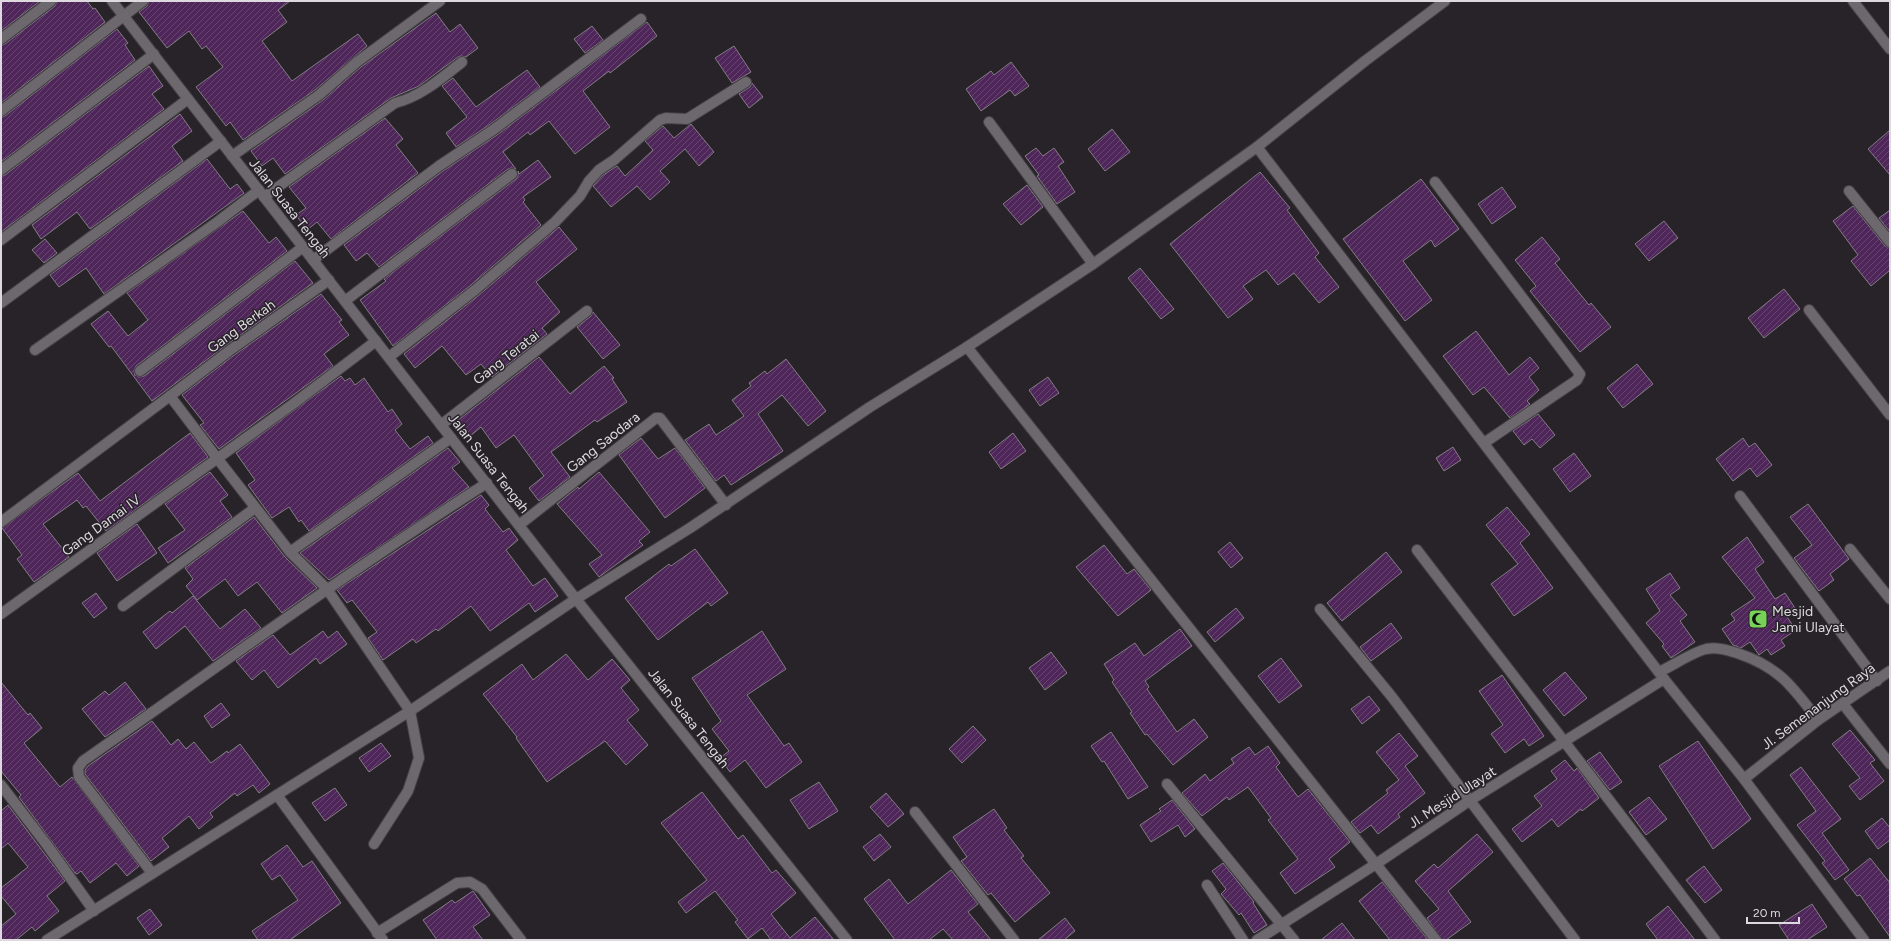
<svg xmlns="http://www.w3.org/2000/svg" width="1891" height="941" font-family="Figtree,sans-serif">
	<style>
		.building { fill: url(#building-hatch); stroke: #827c83 }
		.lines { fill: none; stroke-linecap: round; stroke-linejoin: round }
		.minor-casing { stroke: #454146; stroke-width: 12 }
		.minor { stroke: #6d676e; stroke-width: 10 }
		.labels { text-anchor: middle; stroke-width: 3; stroke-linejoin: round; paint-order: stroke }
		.street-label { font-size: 14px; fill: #ddd9de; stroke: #272329 }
		.poi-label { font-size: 14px; fill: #ddd9de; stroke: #272329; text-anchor: start }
	</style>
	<defs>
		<pattern id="building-hatch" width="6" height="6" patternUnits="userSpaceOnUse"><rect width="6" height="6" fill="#4f265a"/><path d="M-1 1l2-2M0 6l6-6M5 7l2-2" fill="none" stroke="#684571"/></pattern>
	</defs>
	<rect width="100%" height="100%" fill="#272329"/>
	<g class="building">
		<polygon points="1,1 40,1 1,31"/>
		<polygon points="57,1 87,1 93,9 95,8 105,22 1,103 1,45 5,44 55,6"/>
		<polygon points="149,1 290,1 278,10 287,22 262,41 292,81 358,34 367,46 315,90 243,140 230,122 226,126 196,87 223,67 206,46 202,49 189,31 167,48 139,12 147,6"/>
		<polygon points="436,13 450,32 460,24 478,48 466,57 461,56 458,57 419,86 391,98 285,174 273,158 262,166 251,151 323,100 361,67"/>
		<polygon points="647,22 657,36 610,73 609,71 583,91 610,127 575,154 549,121 530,135 528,132 503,152 516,169 512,168 508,169 379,267 367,253 356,261 344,245 443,171 497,135"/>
		<polygon points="592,26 603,40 585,53 574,39"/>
		<polygon points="117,29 128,43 125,45 135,60 1,162 1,117 5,116"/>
		<polygon points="734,46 751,72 732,83 715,58"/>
		<polygon points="1011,62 1029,86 1015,96 1010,90 981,111 966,89 991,71 994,75"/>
		<polygon points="149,66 163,86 152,94 164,109 1,232 1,176 5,175"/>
		<polygon points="527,70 540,87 489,125 456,147 446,133 467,117 442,86 453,78 476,107"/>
		<polygon points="752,83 763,97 749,108 739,94 750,87"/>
		<polygon points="180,114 192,131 172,146 183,161 90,229 77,212 41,239 32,225"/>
		<polygon points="385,118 403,139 396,145 418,173 331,239 317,222 307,230 296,215 306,208 289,187"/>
		<polygon points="691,124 714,152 699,166 685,149 660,171 670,182 650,200 637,186 611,207 593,186 603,175 617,166 625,176 653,150 645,141 663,126 674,138"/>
		<polygon points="1112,129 1130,152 1105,171 1088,149"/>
		<polygon points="1890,130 1890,175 1868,149"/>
		<polygon points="1036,148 1043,156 1054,148 1064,162 1058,166 1075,192 1057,204 1037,176 1039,175 1025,156"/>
		<polygon points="207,159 230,189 237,184 244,193 104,294 86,268 59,287 50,275"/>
		<polygon points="538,160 551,177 523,197 525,200 523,202 541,225 471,285 393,346 360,300 386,281 384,279 516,179 518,176 518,171 519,174"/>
		<polygon points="1260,172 1290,208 1287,210 1319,253 1315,257 1339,287 1319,303 1294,273 1278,285 1266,270 1243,286 1253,299 1228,318 1170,244"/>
		<polygon points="1421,179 1459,229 1435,247 1431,240 1403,261 1432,300 1405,321 1343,239"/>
		<polygon points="1027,185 1043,207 1021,225 1003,204"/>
		<polygon points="1502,187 1516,207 1492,224 1478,204"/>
		<polygon points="1853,206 1885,246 1890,248 1890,270 1871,286 1851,261 1858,255 1833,221"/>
		<polygon points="1890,210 1890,232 1879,218"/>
		<polygon points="243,211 269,243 276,237 287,251 136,366 134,371 135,375 140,377 144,376 295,261 313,283 225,346 152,401 111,346 109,347 91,324 108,311 128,336 148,320 127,293"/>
		<polygon points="1664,221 1678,238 1649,261 1635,244"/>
		<polygon points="559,227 577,249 536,282 560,312 542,328 547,334 492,377 481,364 466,375 442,346 415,368 404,354 479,295"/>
		<polygon points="1542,237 1560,259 1555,263 1589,305 1591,303 1611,327 1580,352 1530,291 1536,286 1515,260"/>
		<polygon points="45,239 57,253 44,263 32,250"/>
		<polygon points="1140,268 1174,309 1161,319 1128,278"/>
		<polygon points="1784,289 1800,309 1764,338 1748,318"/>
		<polygon points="321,294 342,320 339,322 349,335 324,354 333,366 219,449 200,425 204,423 182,395 233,356"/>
		<polygon points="593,312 620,345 603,359 577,327 591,316"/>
		<polygon points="1476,331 1509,375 1530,357 1539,368 1529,377 1539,390 1527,401 1530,404 1510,418 1484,387 1473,395 1443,356"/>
		<polygon points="539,357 570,394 604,366 614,378 612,379 627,402 597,422 595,420 551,452 570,477 539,501 529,488 544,476 514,435 496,448 481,427 469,437 457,421"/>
		<polygon points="786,359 826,411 808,426 782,395 758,414 783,451 731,485 724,475 716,481 685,440 709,424 716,435 744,416 732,400 751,386 749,383 765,371 767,374"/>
		<polygon points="1637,364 1653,384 1623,408 1607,388"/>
		<polygon points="341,376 345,381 350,378 355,385 364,378 388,412 392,409 402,424 395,430 410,449 428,436 433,443 309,531 301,520 299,522 289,507 272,518 248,485 255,480 236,453"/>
		<polygon points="1048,377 1059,393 1040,406 1029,390"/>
		<polygon points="1538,414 1555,435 1540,448 1532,439 1524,445 1513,431"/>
		<polygon points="190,433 208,457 106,531 86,506 83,508 77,500 43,524 69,557 34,582 17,559 22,555 2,528 78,473 100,501"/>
		<polygon points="1013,433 1026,451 1001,469 989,452"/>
		<polygon points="641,438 658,459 675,448 705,488 665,518 619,455"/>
		<polygon points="1743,438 1749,447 1755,443 1772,465 1757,477 1750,468 1733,481 1716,459"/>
		<polygon points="1453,447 1461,460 1444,471 1436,458"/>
		<polygon points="448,448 460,462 452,468 469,487 329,580 300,553"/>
		<polygon points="1574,453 1591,476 1570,492 1553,469"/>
		<polygon points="210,472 228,495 220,501 232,517 168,563 158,548 185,530 165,504"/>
		<polygon points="599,472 650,532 639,541 643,545 599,577 589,564 602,555 557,504 578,487 579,489"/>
		<polygon points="481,495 489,505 485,509 503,532 509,528 518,540 506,550 533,586 545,578 558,596 535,612 529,603 490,631 471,606 438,631 436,629 416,643 413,639 383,660 368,638 377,632 352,600 347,603 337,590"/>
		<polygon points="1808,504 1849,559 1830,574 1834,580 1819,591 1794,558 1812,545 1790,517"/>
		<polygon points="1507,507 1530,534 1520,543 1553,588 1514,616 1491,584 1518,564 1486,525"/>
		<polygon points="254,517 285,557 317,588 282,613 257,582 238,596 225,579 197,600 186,586 193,579 185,568"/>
		<polygon points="137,524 157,553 117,581 97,553"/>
		<polygon points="1747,537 1764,562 1755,569 1775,599 1785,593 1795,608 1785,614 1796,630 1781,640 1785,646 1771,655 1767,649 1759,655 1750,642 1741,648 1733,645 1722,629 1735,620 1731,614 1755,598 1722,557"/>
		<polygon points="1230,542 1243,558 1231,568 1218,552"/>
		<polygon points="1104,545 1127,574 1134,569 1151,590 1118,616 1076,567"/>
		<polygon points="695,549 728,593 711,606 708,602 658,640 625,598 669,564 671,566"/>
		<polygon points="1386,552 1402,572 1342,621 1327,603"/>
		<polygon points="1670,573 1680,588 1670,595 1687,615 1680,621 1695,642 1671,658 1662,646 1664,644 1646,623 1660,611 1646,589"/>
		<polygon points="96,593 107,608 94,618 82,603"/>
		<polygon points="193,596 220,629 245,609 261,628 213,661 185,626 156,649 143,632 170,611 172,613"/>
		<polygon points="1236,608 1244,618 1215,642 1207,632"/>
		<polygon points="1391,623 1402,638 1371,661 1360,647"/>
		<polygon points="1180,629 1192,646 1145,681 1149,687 1147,689 1177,732 1194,719 1208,737 1173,765 1147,734 1145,735 1130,713 1132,712 1112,682 1114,680 1104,664 1135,643 1144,656"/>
		<polygon points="323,631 328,638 337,631 347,644 320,664 316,658 278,688 264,670 252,680 236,661 273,635 290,655"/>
		<polygon points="762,631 786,669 747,695 784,746 789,743 802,762 766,788 745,760 730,772 720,758 729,751 712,729 721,721 692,678"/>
		<polygon points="1051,652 1067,673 1045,690 1029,668"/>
		<polygon points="566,654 588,680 612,659 630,680 621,688 639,710 627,720 648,745 626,765 605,741 547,782 516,738 517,737 483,694 522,664 533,680"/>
		<polygon points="1281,658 1302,686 1279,703 1258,676"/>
		<polygon points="1565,672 1587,698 1564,716 1543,690"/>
		<polygon points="1502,675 1544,736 1529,746 1524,739 1505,753 1491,734 1503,725 1479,691"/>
		<polygon points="1,682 28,715 30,713 42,728 24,743 60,787 72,777 139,866 127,876 116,863 90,883 81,871 77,874 75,873 19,797 21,795 1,771"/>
		<polygon points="125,682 146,709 105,737 82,709 105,691 109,695"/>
		<polygon points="1369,696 1380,710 1362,724 1351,709"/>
		<polygon points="221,703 230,715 212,728 204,716"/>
		<polygon points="152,721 171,745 178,739 186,749 194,742 211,763 227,751 228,753 240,744 270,784 259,793 253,785 237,796 235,793 210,813 213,817 199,829 189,816 162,838 169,847 151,861 85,774 85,770 88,766"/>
		<polygon points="973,726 986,740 962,763 949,749"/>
		<polygon points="1850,730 1875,760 1870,763 1884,781 1860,800 1849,786 1860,778 1832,744"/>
		<polygon points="1111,732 1148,787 1128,799 1104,761 1102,762 1091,746"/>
		<polygon points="1399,733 1418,756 1405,766 1425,793 1398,814 1400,817 1378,834 1371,825 1360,833 1351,822 1388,793 1386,790 1399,780 1376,752"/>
		<polygon points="1698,741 1751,819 1713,849 1659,766"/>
		<polygon points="381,743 391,756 369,772 359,758"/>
		<polygon points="1268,746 1280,763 1276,767 1298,797 1308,789 1350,842 1329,859 1335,867 1295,894 1280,873 1298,859 1268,820 1271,818 1248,787 1229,800 1227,797 1202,816 1182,793 1205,774 1210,781 1234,763 1231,759 1249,747 1255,755"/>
		<polygon points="1600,752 1622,782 1610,790 1587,761"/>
		<polygon points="1565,760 1574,771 1577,768 1599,798 1582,811 1581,809 1558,827 1552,819 1522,842 1512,829 1542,806 1534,796 1557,779 1551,771"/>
		<polygon points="1801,767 1841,819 1822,833 1849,870 1835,880 1822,863 1825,861 1797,825 1816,811 1790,775"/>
		<polygon points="819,782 838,811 809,829 790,800"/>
		<polygon points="335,788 347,805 325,821 312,803"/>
		<polygon points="702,792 738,839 743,835 772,873 776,870 796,893 771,914 790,938 815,917 834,940 771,940 762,928 748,939 735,922 738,920 715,891 686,913 678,902 707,880 661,823"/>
		<polygon points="886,793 904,814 888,827 870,807"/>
		<polygon points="1649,797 1667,819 1646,835 1629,812"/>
		<polygon points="1172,800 1195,829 1185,837 1178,825 1151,842 1140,825 1161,811 1159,809"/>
		<polygon points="8,805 65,881 47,896 59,911 35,931 32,927 16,940 1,940 1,926 16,914 1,896 1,888 28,867 8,843 1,849 1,811"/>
		<polygon points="994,809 1007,828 1004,830 1024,856 1021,858 1050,893 1015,922 991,893 988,895 961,861 967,857 953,837"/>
		<polygon points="1882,818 1890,828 1890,840 1878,849 1865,831"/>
		<polygon points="880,834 891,847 874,861 863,847"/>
		<polygon points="1477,834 1493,852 1448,891 1471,922 1446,940 1442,940 1427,918 1439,909 1415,881 1434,864 1438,868"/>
		<polygon points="287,845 303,867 312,861 341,903 290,940 258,940 252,931 298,900 280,875 272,880 261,864"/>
		<polygon points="1870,858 1890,883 1890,937 1860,895 1857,896 1844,879"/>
		<polygon points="1223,863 1254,902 1253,903 1267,925 1254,933 1241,913 1239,915 1221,894 1226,889 1212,871"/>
		<polygon points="1704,866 1722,890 1705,903 1686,880"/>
		<polygon points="951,870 978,904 968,912 991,940 953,940 943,929 929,940 895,940 864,899 889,879 908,904"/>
		<polygon points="1382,882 1428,940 1390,940 1359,901"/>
		<polygon points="473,891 490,915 473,927 483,940 437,940 423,920 452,900 455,903"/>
		<polygon points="1812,904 1827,927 1807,940 1789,940 1779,925"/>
		<polygon points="1668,906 1695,940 1658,940 1646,924"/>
		<polygon points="150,909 162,925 149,935 137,918"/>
		<polygon points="1065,918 1075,931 1064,940 1038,940"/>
		<polygon points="1342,923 1355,940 1321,940"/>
	</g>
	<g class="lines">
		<g class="minor-casing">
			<g id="minor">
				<polyline points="112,1 576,599 847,940"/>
				<polyline points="1853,1 1890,49"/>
				<polyline points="1,39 51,1"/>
				<polyline points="1,111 143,1"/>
				<polyline points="989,122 1093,264"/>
				<polyline points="1257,147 1664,679 1744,779 1864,940"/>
				<polyline points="232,156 319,95 357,62 440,1"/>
				<polyline points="1,170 154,54"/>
				<polyline points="1435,182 1580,374 1577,380 1484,443"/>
				<polyline points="1849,191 1890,242"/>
				<path d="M264,197l131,-94c25,-6 47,-25 67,-41"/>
				<polyline points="1,240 188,99"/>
				<polyline points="313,260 439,166 493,130 641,19"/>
				<polyline points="345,301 512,174"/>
				<polyline points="1,303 221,141"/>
				<polyline points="1809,310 1890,415"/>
				<polyline points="967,347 1436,940"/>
				<polyline points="35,350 216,223 259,190"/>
				<polyline points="389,357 475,290 555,222 580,196 589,181 599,170 614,160 660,120 666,118 687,119 746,82"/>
				<polyline points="140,371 303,247"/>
				<polyline points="170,396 229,351 329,280"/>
				<polyline points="441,425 587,311"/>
				<polyline points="1740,496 1877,681"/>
				<polyline points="1,522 170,396 217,458 290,552 327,589 410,711 419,758 408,791 374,844"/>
				<polyline points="519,525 656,418 660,418 726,505"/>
				<polyline points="1850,549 1890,599"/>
				<path d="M1417,550c99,130 200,258 298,390"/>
				<polyline points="290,552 451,438"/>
				<polyline points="123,606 255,508"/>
				<polyline points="1320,609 1392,697 1575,940"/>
				<polyline points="1,614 293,404 376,341"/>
				<path d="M1659,672c13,-6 34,-20 47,-23 11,-2 21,1 31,4 42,14 55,33 81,67"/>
				<polyline points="1843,704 1890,764"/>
				<polyline points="1744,779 1818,720 1890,671"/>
				<polyline points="1167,784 1294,940"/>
				<polyline points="1,785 47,845 94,911"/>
				<polyline points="277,795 383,940"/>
				<polyline points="915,812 1014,940"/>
				<path d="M152,873l-73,-96 -1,-9 5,-7c134,-94 266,-190 404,-278"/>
				<polyline points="1207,885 1243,940"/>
				<polyline points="377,933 457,883 470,882 482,889 521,940"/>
				<polyline points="47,940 410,711 576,599 690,528 870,407 967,347 1093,264 1257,147 1365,61 1445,1"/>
				<polyline points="1257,940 1376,864 1469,801 1664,679"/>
			</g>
		</g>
		<use href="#minor" class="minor"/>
	</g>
	<defs>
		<g id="mosque-square" transform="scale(1)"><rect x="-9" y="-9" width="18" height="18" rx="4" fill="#78d259" stroke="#272329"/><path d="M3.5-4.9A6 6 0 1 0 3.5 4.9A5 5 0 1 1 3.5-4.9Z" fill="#111"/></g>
	</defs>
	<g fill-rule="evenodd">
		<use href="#mosque-square" x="1758" y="619"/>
	</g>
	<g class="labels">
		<g class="street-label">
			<text transform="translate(290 208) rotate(52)" y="5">Jalan Suasa Tengah</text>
			<text transform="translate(241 326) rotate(-36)" y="5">Gang Berkah</text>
			<text transform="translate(506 357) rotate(-38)" y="5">Gang Teratai</text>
			<text transform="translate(603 442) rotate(-38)" y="5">Gang Saodara</text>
			<text transform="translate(489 463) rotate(52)" y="5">Jalan Suasa Tengah</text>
			<text transform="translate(101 525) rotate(-36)" y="5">Gang Damai IV</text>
			<text transform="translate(1818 706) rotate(-36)" y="5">Jl. Semenanjung Raya</text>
			<text transform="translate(689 718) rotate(52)" y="5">Jalan Suasa Tengah</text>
			<text transform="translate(1452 797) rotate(-33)" y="5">Jl. Mesjid Ulayat</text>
		</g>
		<g class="poi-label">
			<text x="1772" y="616">Mesjid<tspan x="1772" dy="16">Jami Ulayat</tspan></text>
		</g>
	</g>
	<rect width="1891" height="941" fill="none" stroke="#ddd9de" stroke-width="4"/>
	<path d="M1747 917v6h52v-6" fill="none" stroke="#ddd9de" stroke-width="2"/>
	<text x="1753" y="917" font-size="12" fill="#ddd9de" stroke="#272329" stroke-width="3" paint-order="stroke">20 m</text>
</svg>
